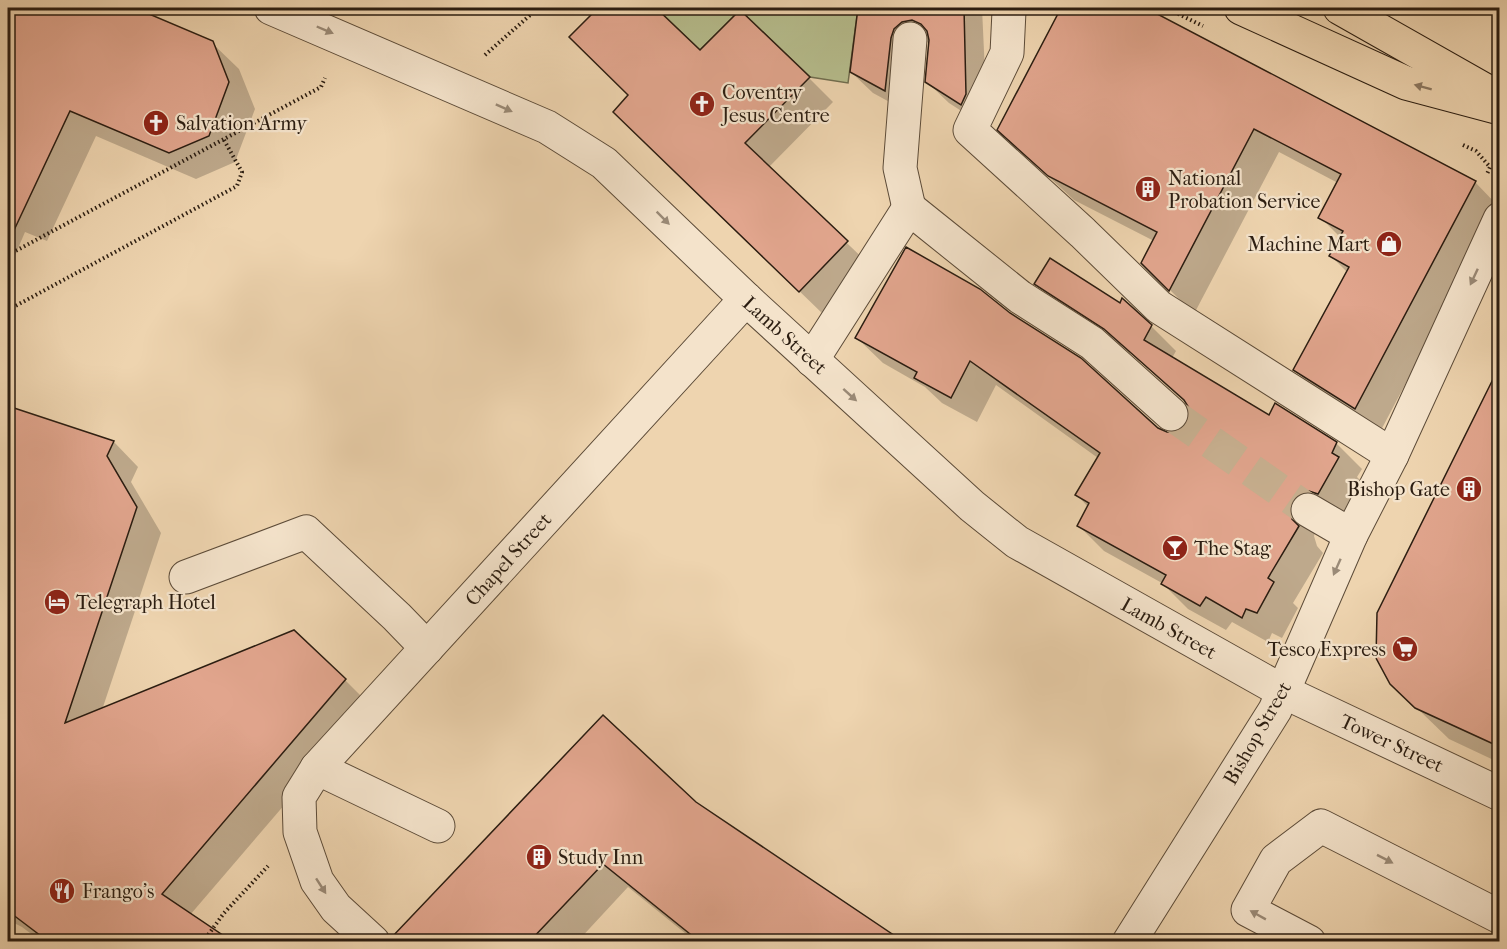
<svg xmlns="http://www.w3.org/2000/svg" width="1507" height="949" font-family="'IM FELL French Canon',serif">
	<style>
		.green { fill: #b6bd8d; stroke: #706d4f; stroke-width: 1.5 }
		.shadow { fill: #0003 }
		.building { fill: #e1a58d; stroke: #2b1d11; stroke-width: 1.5 }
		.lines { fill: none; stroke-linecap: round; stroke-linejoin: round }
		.minor-tunnel { stroke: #c7af8f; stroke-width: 33; stroke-dasharray: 33 16; stroke-linecap: butt }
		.minor-casing { stroke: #5c4b38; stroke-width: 35 }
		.highway-casing { stroke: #2b1d11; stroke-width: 35 }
		.path { stroke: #2b1d11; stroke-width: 4; stroke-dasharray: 1.5 3; stroke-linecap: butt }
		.minor { stroke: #f4e3cb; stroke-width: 33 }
		.highway { stroke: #eed4af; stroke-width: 33 }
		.oneway { fill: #9a8a77 }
		.oneway2 { fill: #8c7860 }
		.labels { text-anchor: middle; stroke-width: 4.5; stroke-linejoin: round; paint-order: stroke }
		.poi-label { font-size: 20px; fill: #2b1d11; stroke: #f4e3cb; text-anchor: start }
		.street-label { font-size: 20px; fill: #2b1d11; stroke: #f4e3cb }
	</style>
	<rect width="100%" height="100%" fill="#eed4af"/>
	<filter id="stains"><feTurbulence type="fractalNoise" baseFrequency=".00333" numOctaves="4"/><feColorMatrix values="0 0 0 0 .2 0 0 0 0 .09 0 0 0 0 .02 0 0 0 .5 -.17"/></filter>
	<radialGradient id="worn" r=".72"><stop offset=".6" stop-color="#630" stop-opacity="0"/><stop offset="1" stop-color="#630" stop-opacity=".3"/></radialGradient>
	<polygon class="green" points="656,8 858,8 848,83 810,77 740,10 700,50"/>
	<g class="shadow">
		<polygon points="8,8 137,8 141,12 212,43 239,69 255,109 235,162 196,179 96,136 47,241 25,232 8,272"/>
		<polygon points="600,8 654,8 700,52 809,78 833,102 768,168 871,266 824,315 639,136 630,96 571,37"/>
		<polygon points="860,8 982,8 987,116 983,125 949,103 927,82 930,42 924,43 906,111 873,93 851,72"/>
		<polygon points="1085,8 1143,8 1475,182 1499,207 1380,432 1319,394 1295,370 1347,272 1331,256 1341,238 1320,217 1338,183 1279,152 1194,314 1143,263 1154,241 1074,200 1024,154"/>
		<polygon points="907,249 1166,434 1177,433 1186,427 1191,418 1189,406 1132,354 1062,309 1036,284 1151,326 1176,351 1172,358 1269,417 1336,443 1362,469 1357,477 1364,484 1343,519 1317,527 1314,536 1317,546 1323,553 1293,603 1298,608 1282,638 1272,633 1268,642 1232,622 1226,630 1188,609 1162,583 1104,551 1079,526 1088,507 1077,495 1098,458 996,385 977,422 942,403 925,387 883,363 857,338"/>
		<polygon points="1500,368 1500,763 1449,739 1391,683"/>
		<polygon points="8,408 114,442 138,467 131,482 161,533 102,710 345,680 370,705 190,915 230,942 42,942 22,927 8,920"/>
		<polygon points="695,803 902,942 696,942 628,887 577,942 415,942"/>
	</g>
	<g class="building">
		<polygon points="8,8 135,8 213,41 229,82 209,136 169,153 70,111 8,243"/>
		<polygon points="598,8 656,8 700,50 740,10 810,77 745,143 848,241 799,292 613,112 628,95 569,37"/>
		<polygon points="858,8 964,8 966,94 961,105 925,82 929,40 927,31 921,24 912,20 902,22 894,29 891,38 885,91 850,72"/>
		<polygon points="1061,8 1146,8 1476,181 1355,409 1293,370 1349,267 1329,256 1343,231 1318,218 1341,174 1254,129 1169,291 1141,263 1157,232 1048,176 997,130"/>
		<polygon points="906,247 980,289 1010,313 1081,358 1158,428 1167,432 1176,432 1185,426 1189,417 1189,408 1184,400 1104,329 1034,284 1050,258 1120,303 1122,298 1152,325 1144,340 1269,415 1275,403 1337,442 1332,453 1339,457 1318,494 1309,491 1299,494 1292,501 1289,509 1292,519 1299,526 1268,578 1274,582 1257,613 1246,609 1242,618 1206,597 1200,606 1161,584 1166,575 1077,526 1089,503 1075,495 1100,453 970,361 951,398 914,378 917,372 855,338"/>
		<polygon points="1500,365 1500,747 1415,708 1390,684 1376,658 1377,613"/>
		<polygon points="8,406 114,441 107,456 137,507 65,723 294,630 346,679 162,894 233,942 49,942 8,911"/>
		<polygon points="603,715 696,802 904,942 700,942 603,864 529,942 391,942 391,938"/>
	</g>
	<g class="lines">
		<polyline class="minor-tunnel" points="1171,414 1308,510"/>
		<g class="minor-casing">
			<g id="minor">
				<polyline points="271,8 547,127 604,163 746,299 972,506 1017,542 1284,692 1500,794"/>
				<polyline points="1009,11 1007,53 970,130 1083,233 1159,307 1392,455"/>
				<polyline points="909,208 900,168 910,39"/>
				<polyline points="812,360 909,208 1020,297 1092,343 1171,414"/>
				<polyline points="1308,510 1351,535"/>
				<polyline points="186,577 306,532 397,617 427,648"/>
				<polyline points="317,768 438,826"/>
				<polyline points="373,942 336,908 317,881 300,832 299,797 317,768 746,299"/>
				<polyline points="1129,942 1275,710 1351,535 1392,455 1500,219"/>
				<polyline points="1309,942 1248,910 1276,860 1321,826 1500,917"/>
			</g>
		</g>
		<g class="highway-casing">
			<g id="highway">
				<polyline points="1241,8 1406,83 1500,108"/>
				<polyline points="1340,8 1490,93"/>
			</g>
		</g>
		<g class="path">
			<polyline points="1166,8 1203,26"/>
			<polyline points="485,55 538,8"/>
			<polyline points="1463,145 1476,151 1490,167 1487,174"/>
			<polyline points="8,255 321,87 325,78"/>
			<polyline points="8,310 237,186 242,172 224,140"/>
			<polyline points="203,942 224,913 268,866"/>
		</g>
		<use href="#minor" class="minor"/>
		<use href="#highway" class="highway"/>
	</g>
	<defs><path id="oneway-solid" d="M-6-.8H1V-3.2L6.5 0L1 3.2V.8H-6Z" transform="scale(1.5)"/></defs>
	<g class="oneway">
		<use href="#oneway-solid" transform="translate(325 30) rotate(23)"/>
		<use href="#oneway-solid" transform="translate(504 108) rotate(24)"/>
		<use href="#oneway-solid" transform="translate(663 218) rotate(45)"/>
		<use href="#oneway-solid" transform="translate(1474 277) rotate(115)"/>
		<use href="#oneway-solid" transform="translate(850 395) rotate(42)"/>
		<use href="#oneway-solid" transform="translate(1337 567) rotate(114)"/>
		<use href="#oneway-solid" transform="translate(1385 859) rotate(27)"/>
		<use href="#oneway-solid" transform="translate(321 886) rotate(57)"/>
		<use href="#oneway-solid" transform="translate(1258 915) rotate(-151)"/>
	</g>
	<use class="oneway2" href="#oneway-solid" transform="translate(1423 87) rotate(-165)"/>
	<defs>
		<g id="church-disc" transform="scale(1.35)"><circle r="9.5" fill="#8f2418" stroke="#f4e3cb"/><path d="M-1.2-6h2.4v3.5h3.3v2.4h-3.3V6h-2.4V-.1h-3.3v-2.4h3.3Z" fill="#fff"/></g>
		<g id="building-disc" transform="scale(1.35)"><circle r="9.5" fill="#8f2418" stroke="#f4e3cb"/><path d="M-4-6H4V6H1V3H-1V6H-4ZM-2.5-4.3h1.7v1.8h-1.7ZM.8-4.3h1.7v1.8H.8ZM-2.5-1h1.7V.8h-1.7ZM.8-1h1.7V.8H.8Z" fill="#fff"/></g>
		<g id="shop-disc" transform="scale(1.35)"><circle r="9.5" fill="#8f2418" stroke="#f4e3cb"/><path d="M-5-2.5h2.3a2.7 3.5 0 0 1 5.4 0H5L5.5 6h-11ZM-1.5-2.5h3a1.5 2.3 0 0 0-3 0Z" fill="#fff"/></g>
		<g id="bar-disc" transform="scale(1.35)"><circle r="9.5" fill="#8f2418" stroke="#f4e3cb"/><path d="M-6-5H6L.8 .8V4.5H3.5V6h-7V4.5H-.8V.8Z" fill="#fff"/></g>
		<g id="hotel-disc" transform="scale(1.35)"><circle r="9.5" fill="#8f2418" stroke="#f4e3cb"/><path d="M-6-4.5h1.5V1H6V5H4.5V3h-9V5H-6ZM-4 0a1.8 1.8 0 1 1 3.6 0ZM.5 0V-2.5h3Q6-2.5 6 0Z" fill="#fff"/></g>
		<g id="supermarket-disc" transform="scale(1.35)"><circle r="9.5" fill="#8f2418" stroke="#f4e3cb"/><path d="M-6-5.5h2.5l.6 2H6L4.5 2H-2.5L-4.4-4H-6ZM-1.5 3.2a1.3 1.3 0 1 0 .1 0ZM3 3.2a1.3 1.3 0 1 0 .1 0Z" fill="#fff"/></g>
		<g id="restaurant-disc" transform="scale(1.35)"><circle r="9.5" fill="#8f2418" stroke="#f4e3cb"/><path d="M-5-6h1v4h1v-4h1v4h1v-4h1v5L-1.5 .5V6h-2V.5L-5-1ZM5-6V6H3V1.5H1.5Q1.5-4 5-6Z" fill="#fff"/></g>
	</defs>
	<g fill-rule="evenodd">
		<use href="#church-disc" x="702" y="104"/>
		<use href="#church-disc" x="156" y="123"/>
		<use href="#building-disc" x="1148" y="189"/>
		<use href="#shop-disc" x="1389" y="244"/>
		<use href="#building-disc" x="1469" y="489"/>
		<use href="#bar-disc" x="1175" y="548"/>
		<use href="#hotel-disc" x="57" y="602"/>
		<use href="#supermarket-disc" x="1405" y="649"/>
		<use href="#building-disc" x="539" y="857"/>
		<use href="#restaurant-disc" x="62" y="891"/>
	</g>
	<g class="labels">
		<g class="poi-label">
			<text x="722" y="99">Coventry<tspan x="722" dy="23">Jesus Centre</tspan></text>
			<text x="176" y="130">Salvation Army</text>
			<text x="1168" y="185">National<tspan x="1168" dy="23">Probation Service</tspan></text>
			<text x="1370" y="251" text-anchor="end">Machine Mart</text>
			<text x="1450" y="496" text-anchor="end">Bishop Gate</text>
			<text x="1194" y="555">The Stag</text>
			<text x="76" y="609">Telegraph Hotel</text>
			<text x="1386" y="656" text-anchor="end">Tesco Express</text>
			<text x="558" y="864">Study Inn</text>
			<text x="82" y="898">Frango's</text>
		</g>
		<g class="street-label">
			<text transform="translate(785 335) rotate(42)" y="7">Lamb Street</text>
			<text transform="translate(508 559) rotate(-48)" y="7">Chapel Street</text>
			<text transform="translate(1169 628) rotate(29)" y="7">Lamb Street</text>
			<text transform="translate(1257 733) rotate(-60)" y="7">Bishop Street</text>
			<text transform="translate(1392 743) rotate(25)" y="7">Tower Street</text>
		</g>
	</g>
	<rect width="1507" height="949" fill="none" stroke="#eed4af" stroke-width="30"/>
	<rect x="9" y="9" width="1489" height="931" fill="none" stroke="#2b1d11" stroke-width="3"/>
	<rect x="15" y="15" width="1477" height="919" fill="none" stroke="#2b1d11" stroke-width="1.5"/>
	<rect width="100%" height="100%" filter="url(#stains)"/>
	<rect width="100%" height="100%" fill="url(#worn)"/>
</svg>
